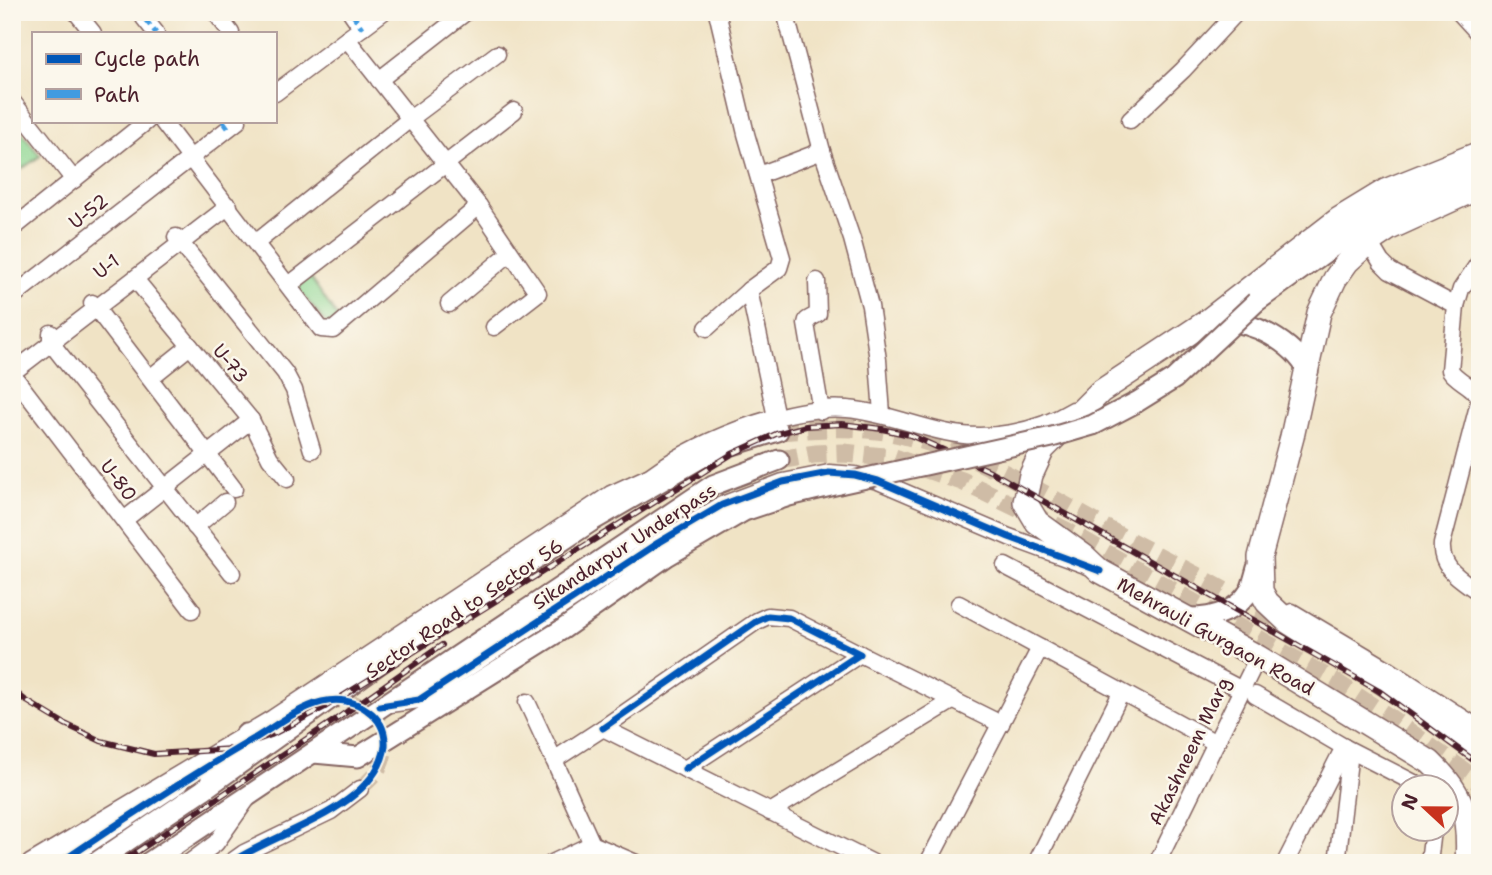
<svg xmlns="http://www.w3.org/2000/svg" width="1492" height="875" font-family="'Shantell Sans',sans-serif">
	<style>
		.green { fill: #8cd692; stroke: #6b7a5e; stroke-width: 2 }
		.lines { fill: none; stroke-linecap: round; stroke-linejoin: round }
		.minor-tunnel { stroke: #cfbca6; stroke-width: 16; stroke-dasharray: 16 8; stroke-linecap: butt }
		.major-tunnel { stroke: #cfbca6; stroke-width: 19; stroke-dasharray: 19 10; stroke-linecap: butt }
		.minor-casing { stroke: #846461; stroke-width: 19 }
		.major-casing { stroke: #846461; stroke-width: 23 }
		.highway-casing { stroke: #846461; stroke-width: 26 }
		.minor { stroke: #fff; stroke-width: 16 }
		.major { stroke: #fff; stroke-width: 19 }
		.highway { stroke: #fff; stroke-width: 23 }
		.rail-casing { stroke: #4a1f2b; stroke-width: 6 }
		.rail { stroke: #fbf7ec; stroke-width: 3.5; stroke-dasharray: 10; stroke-linecap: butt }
		.major-bridge-casing { stroke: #846461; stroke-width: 23; stroke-linecap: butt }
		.major-bridge { stroke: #fff; stroke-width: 19 }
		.quiet { stroke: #409be1; stroke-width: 5; stroke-dasharray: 10 5; stroke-linecap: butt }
		.cycleway-casing { stroke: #fbf7ec; stroke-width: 11 }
		.cycleway { stroke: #0057b8; stroke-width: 7 }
		.labels { text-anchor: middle; stroke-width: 5; stroke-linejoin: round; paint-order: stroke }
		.street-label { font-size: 19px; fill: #4a1f2b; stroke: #fbf7ec }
	</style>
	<rect width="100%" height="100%" fill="#fbf7ec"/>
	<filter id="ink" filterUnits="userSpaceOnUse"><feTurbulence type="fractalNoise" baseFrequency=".0143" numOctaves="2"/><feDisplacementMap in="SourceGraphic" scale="14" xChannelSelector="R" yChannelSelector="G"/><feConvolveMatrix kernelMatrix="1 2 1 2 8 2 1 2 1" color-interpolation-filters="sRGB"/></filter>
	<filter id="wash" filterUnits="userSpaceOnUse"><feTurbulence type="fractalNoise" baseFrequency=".00686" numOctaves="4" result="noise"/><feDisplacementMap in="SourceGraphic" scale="28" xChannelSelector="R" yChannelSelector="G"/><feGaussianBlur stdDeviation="1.57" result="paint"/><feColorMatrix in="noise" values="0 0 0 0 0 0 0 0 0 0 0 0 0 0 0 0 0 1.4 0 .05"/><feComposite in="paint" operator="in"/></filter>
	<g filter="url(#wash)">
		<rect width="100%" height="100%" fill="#f0e3c5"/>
		<g class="green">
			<polygon points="12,119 40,156 12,176"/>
			<polygon points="308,274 340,321 332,330 295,286"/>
		</g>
	</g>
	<g filter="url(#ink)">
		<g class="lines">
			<g class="minor-tunnel">
				<path d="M323,702c7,-1 15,-2 22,-1 33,5 50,38 34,67 -4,8 -13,15 -19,21"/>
				<polyline points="237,749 293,716"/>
			</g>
			<g class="major-tunnel">
				<path d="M778,431c44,-3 81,-7 126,4 73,18 141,60 206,96 58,31 117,59 172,94"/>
				<polyline points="779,460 815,454 844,453 894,458 962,481 1066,531 1333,681 1391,719 1480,783"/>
			</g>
			<g class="minor-casing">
				<g id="minor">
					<polyline points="76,12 93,33"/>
					<polyline points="215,12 231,33"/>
					<polyline points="351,12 362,28"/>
					<polyline points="717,12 746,134 782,258 779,268 749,290 776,417"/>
					<polyline points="785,12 822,151 852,239 870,306 878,360 882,414"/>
					<polyline points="1459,12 1480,35"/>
					<polyline points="144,18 156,33"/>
					<polyline points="347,39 479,206 538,293 494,327"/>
					<polyline points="379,80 466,12"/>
					<polyline points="275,93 383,12"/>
					<polyline points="12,101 74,180"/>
					<polyline points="1130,120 1183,70 1237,12"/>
					<polyline points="162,121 321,329 333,330 479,206"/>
					<polyline points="759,175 822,151"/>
					<polyline points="12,229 147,121"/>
					<polyline points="176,237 285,373 294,390 312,450"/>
					<polyline points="257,242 410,119 497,54"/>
					<path d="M1369,242l12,20 9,9 66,35 -6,64c8,13 28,16 29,32l-37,142c-2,25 19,35 38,49"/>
					<polyline points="135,279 251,420 270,458 287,479"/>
					<polyline points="817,281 818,314 807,320 806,324 821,411"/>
					<polyline points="289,285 514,111"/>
					<polyline points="12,297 238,121"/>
					<polyline points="92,303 234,489"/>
					<polyline points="449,304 510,253"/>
					<polyline points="1456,306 1461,289 1480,261"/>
					<polyline points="707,328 749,290"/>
					<polyline points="51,333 51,343 232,573"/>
					<polyline points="12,373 229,206"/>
					<polyline points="12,374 192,610"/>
					<polyline points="150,378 190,346"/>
					<path d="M641,483c48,-39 144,-79 206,-74 34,3 65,16 98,23 42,10 92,0 128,-22"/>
					<polyline points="124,520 251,420"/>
					<polyline points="195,527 225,502"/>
					<polyline points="1005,566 1242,690"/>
					<polyline points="959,604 1216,743"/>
					<polyline points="1292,612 1386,668 1480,729"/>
					<polyline points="860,654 1001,724"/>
					<polyline points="1255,695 1344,747 1285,863"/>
					<polyline points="527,702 554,760"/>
					<polyline points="382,705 419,700 658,543 722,505 783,482 829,473 855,475 878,481 1009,537 1088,566"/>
					<polyline points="603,728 757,621 768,616 789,618 860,654 685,769"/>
					<polyline points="1344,747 1424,788"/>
					<polyline points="770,812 954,700"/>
					<polyline points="30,863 273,718 611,494 648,477"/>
					<polyline points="60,863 181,783"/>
					<polyline points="189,863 216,843 247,799"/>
					<polyline points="230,863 244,853 331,811 360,789"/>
					<polyline points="552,863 592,844"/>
					<polyline points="636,863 592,844 554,760 603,728 873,863"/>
					<polyline points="928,863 1040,648"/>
					<polyline points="1036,863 1121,693"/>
					<polyline points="1157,863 1258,657"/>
					<polyline points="1337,863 1349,760 1344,747"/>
					<polyline points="1429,863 1433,830"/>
				</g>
			</g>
			<g class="major-casing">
				<g id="major">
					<polyline points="1256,302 1345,238 1394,209 1480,170"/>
					<path d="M1221,322c32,-2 72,21 87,49"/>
					<path d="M1189,618c23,0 48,-6 61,-28 3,-6 5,-15 7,-22"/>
					<polyline points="314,753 358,757 563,629 667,556 744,511 789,496 839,484"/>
					<polyline points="211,778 246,734"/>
					<polyline points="95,863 203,790 389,657 592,521 713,451 778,431"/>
					<polyline points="148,863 713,485 779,460"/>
				</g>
			</g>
			<g class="highway-casing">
				<g id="highway">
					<polyline points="1480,187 1390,228 1369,242 1347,262 1335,279 1319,313 1292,437 1260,557 1261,591 1267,602 1287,621 1429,712 1480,750"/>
					<path d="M1467,863c3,-46 -3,-69 -37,-101l-172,-105 -158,-86 -16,-15 -47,-34 -12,-20 6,-27 12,-26 57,-57 106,-70 133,-103 46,-28 95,-38"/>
				</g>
			</g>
			<use href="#minor" class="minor"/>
			<use href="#major" class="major"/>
			<use href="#highway" class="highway"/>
			<g class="rail-casing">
				<g id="rail">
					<polyline points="12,689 25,700 65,724 101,741 154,754 232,749 271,735 325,707 732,454 776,434 806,426 842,424 882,429 910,435 990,471 1379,691 1480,765"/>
					<polyline points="120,863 338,718 442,645"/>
				</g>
			</g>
			<use href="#rail" class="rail"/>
			<g class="major-bridge-casing">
				<polyline id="major-bridge" points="839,484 1052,437 1093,425 1137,402 1174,379 1256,302"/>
			</g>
			<use href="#major-bridge" class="major-bridge"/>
			<g class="quiet">
				<polyline points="351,12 362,28"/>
				<polyline points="144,18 156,33"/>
				<polyline points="223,121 228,128"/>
			</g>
			<g class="cycleway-casing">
				<g id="cycleway">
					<polyline points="380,706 419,700 658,543 722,505 783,482 829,473 855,475 878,481 1009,537 1100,571"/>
					<polyline points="603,728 757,621 768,616 789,618 860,654 685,769"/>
					<path d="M60,863c63,-43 127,-85 192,-123 22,-13 46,-32 70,-38 16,-4 33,-1 45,8 13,9 19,20 18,36 -8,62 -110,86 -155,117"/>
				</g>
			</g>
			<use href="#cycleway" class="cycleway"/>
		</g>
	</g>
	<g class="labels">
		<g class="street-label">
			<text transform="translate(88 211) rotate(-38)" y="7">U-52</text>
			<text transform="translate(106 266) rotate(-38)" y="7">U-1</text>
			<text transform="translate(231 363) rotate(51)" y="7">U-73</text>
			<text transform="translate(119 480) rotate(53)" y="7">U-80</text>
			<text transform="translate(624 546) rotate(-33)" y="7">Sikandarpur Underpass</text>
			<text transform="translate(464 608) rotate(-34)" y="7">Sector Road to Sector 56</text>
			<text transform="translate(1216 636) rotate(29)" y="7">Mehrauli Gurgaon Road</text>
			<text transform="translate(1189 751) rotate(-64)" y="7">Akashneem Marg</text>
		</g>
	</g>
	<rect width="1492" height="875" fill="none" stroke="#fbf7ec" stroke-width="42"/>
	<rect x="32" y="32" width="245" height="91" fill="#fbf7ec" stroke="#b4a19f" stroke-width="2"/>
	<rect x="46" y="54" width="35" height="10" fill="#0057b8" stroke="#b4a19f" stroke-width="2"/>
	<text x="94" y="66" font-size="21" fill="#4a1f2b">Cycle path</text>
	<rect x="46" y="89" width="35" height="10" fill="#409be1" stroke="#b4a19f" stroke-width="2"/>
	<text x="94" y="102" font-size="21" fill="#4a1f2b">Path</text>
	<g transform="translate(1425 808) rotate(292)"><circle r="33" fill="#fbf7ec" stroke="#b4a19f" stroke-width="2"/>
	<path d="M0-5L12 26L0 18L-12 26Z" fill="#c8321e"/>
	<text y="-10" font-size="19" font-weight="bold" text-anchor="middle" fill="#4a1f2b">N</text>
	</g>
</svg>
